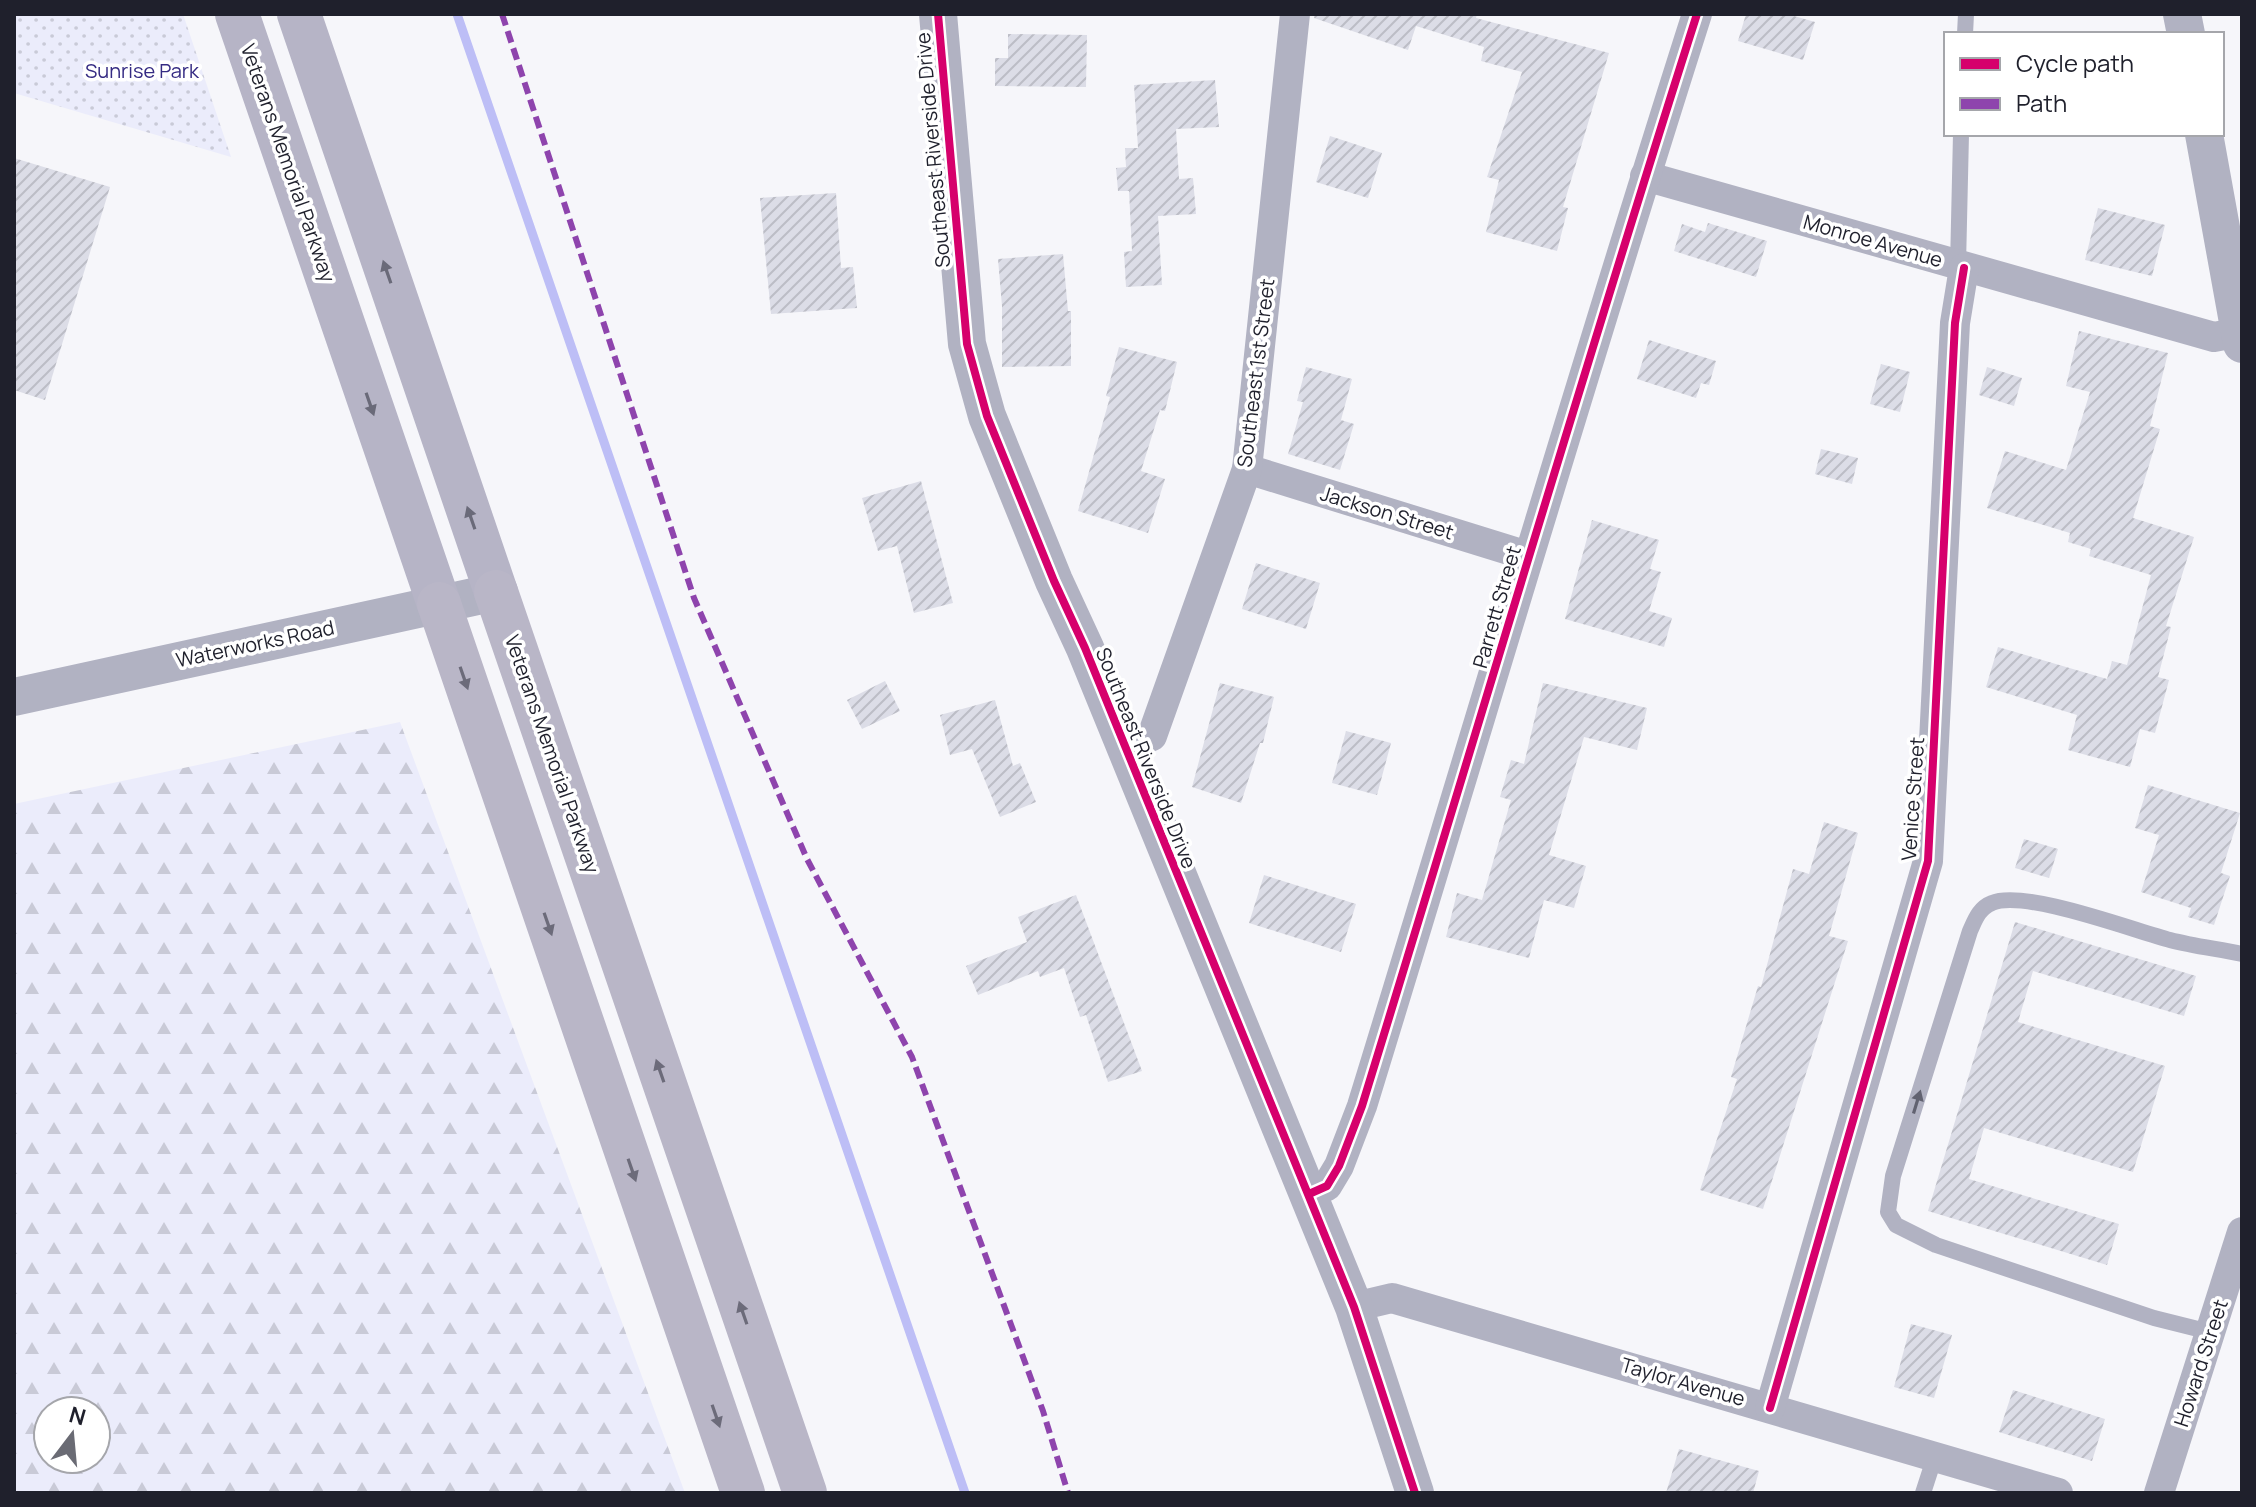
<svg xmlns="http://www.w3.org/2000/svg" width="2256" height="1507" font-family="Manrope,sans-serif">
	<style>
		.grass { fill: url(#grass-dots) }
		.forest { fill: url(#forest-firs); fill-rule: evenodd }
		.lines { fill: none; stroke-linecap: round; stroke-linejoin: round }
		.stream { stroke: #bdbef6; stroke-width: 9 }
		.building { fill: url(#building-hatch) }
		.service { stroke: #b1b2c2; stroke-width: 16 }
		.minor { stroke: #b1b2c2; stroke-width: 30 }
		.tertiary { stroke: #b1b2c2; stroke-width: 38 }
		.trunk { stroke: #b6b4c6; stroke-width: 44 }
		.motorway { stroke: #b9b6c7; stroke-width: 44 }
		.quiet { stroke: #8e44ad; stroke-width: 6; stroke-dasharray: 12 6; stroke-linecap: butt }
		.cycleway-casing { stroke: #fff; stroke-width: 13 }
		.cycleway { stroke: #d6006c; stroke-width: 8 }
		.oneway { fill: #6a6a79 }
		.oneway2 { fill: #6c6b7a }
		.oneway3 { fill: #616270 }
		.labels { text-anchor: middle; stroke-width: 7; stroke-linejoin: round; paint-order: stroke }
		.park-label { font-size: 20px; fill: #352b83; stroke: #fff }
		.street-label { font-size: 20px; fill: #1f202c; stroke: #fff }
	</style>
	<defs>
		<pattern id="grass-dots" width="8" height="8" patternUnits="userSpaceOnUse" patternTransform="scale(2)"><rect width="8" height="8" fill="#ebecfb"/><path d="M2 2h.1M6 6h.1" fill="none" stroke="#c9cad7" stroke-width="1.8" stroke-linecap="round"/></pattern>
		<pattern id="forest-firs" width="22" height="20" patternUnits="userSpaceOnUse" patternTransform="scale(2)"><rect width="22" height="20" fill="#ebecfb"/><path d="M5 1l3.5 6h-7zM16 11l3.5 6h-7z" fill="#c9cad7"/></pattern>
		<pattern id="building-hatch" width="6" height="6" patternUnits="userSpaceOnUse" patternTransform="scale(2)"><rect width="6" height="6" fill="#dcdde7"/><path d="M-1 1l2-2M0 6l6-6M5 7l2-2" fill="none" stroke="#bcbdc6"/></pattern>
	</defs>
	<rect width="100%" height="100%" fill="#f6f6fa"/>
	<polygon class="grass" points="14,14 183,14 231,157 14,93"/>
	<path class="forest" d="M400,722l285,771h-671v-689zM48,1411h48v48h-48z"/>
	<g class="lines">
		<polyline class="stream" points="457,14 965,1493"/>
	</g>
	<g class="building">
		<polygon points="1315,14 1477,14 1476,18 1609,53 1563,207 1568,208 1557,251 1486,232 1499,180 1487,177 1522,72 1481,61 1484,47 1416,26 1408,50 1314,18"/>
		<polygon points="1746,14 1787,14 1815,22 1803,60 1738,41"/>
		<polygon points="1008,34 1087,35 1086,87 995,86 995,58 1008,58"/>
		<polygon points="1215,80 1219,127 1176,129 1179,179 1193,178 1196,214 1158,216 1162,285 1126,287 1124,252 1132,251 1129,191 1118,191 1116,168 1126,167 1125,148 1138,148 1134,85"/>
		<polygon points="1330,136 1382,153 1368,198 1316,182"/>
		<polygon points="14,158 110,187 45,400 14,390"/>
		<polygon points="836,193 841,268 853,267 857,308 771,314 760,198"/>
		<polygon points="2098,208 2165,225 2152,276 2085,260"/>
		<polygon points="1708,223 1767,241 1756,277 1674,251 1682,224 1705,232"/>
		<polygon points="1063,254 1068,311 1071,311 1071,366 1002,367 1002,306 998,259"/>
		<polygon points="2079,331 2168,353 2150,426 2160,429 2133,518 2194,537 2166,626 2171,627 2158,677 2169,680 2155,733 2140,729 2130,767 2068,750 2077,715 1986,687 1998,647 2107,679 2112,661 2127,665 2151,575 2089,556 2091,549 2068,542 2070,533 1987,508 2005,451 2066,470 2090,392 2066,386"/>
		<polygon points="1649,340 1716,361 1709,385 1701,383 1696,398 1637,379"/>
		<polygon points="1119,347 1177,362 1165,411 1160,410 1141,471 1165,479 1148,533 1078,511 1110,397 1106,396"/>
		<polygon points="1881,364 1910,372 1900,412 1870,404"/>
		<polygon points="1306,367 1352,379 1341,420 1354,424 1340,470 1288,454 1303,402 1297,401"/>
		<polygon points="1987,367 2022,378 2014,406 1979,395"/>
		<polygon points="1821,449 1858,458 1852,484 1815,474"/>
		<polygon points="921,481 953,603 914,613 897,546 878,551 862,498"/>
		<polygon points="1592,520 1659,540 1650,569 1661,572 1649,611 1672,618 1664,647 1565,619"/>
		<polygon points="1256,563 1320,583 1306,629 1242,609"/>
		<polygon points="885,681 900,711 862,729 847,700"/>
		<polygon points="1220,683 1274,697 1263,743 1260,743 1241,803 1192,787"/>
		<polygon points="1543,683 1647,708 1637,750 1584,737 1549,855 1586,866 1574,908 1544,900 1529,958 1446,937 1457,893 1482,900 1511,800 1500,797 1511,760 1524,764"/>
		<polygon points="995,700 1013,766 1020,763 1036,802 1000,817 972,749 950,755 940,715"/>
		<polygon points="1346,731 1391,743 1377,795 1332,783"/>
		<polygon points="2148,785 2240,813 2221,873 2230,876 2214,925 2188,917 2191,908 2141,892 2159,835 2135,828"/>
		<polygon points="1824,822 1858,833 1829,936 1848,941 1763,1209 1700,1190 1737,1079 1731,1077 1758,986 1761,987 1793,869 1809,874"/>
		<polygon points="2024,839 2058,849 2049,878 2015,868"/>
		<polygon points="1264,875 1356,904 1341,952 1249,923"/>
		<polygon points="1076,895 1142,1071 1108,1082 1086,1015 1080,1017 1064,968 1040,977 1038,971 978,995 966,966 1027,942 1018,917"/>
		<polygon points="2015,922 2196,976 2184,1016 2033,971 2018,1022 2165,1066 2133,1172 1984,1128 1969,1179 2119,1224 2107,1265 1928,1211"/>
		<polygon points="1911,1324 1952,1335 1934,1398 1894,1387"/>
		<polygon points="2013,1390 2105,1419 2092,1461 1999,1432"/>
		<polygon points="1679,1449 1759,1471 1753,1493 1666,1493"/>
	</g>
	<g class="lines">
		<g class="service">
			<polyline points="1965,34 1966,14"/>
			<polyline points="1958,266 1961,134"/>
			<path d="M2210,1332l-56,-14 -218,-73 -40,-20 -8,-13 5,-36 77,-245c5,-11 9,-23 22,-28 32,-14 140,27 178,37 23,6 48,9 72,14"/>
			<polyline points="1923,1493 1935,1456"/>
		</g>
		<g class="minor">
			<polyline points="1645,176 2214,337 2240,332"/>
			<polyline points="1247,469 1528,556"/>
			<polyline points="1125,748 1152,736 1247,469 1295,14"/>
			<path d="M1309,1194l18,-8 12,-20 23,-60c112,-364 219,-729 335,-1092"/>
			<polyline points="1354,1307 1392,1298 2058,1493"/>
			<polyline points="1770,1408 1928,861 1955,323 1964,268"/>
			<polyline points="2159,1493 2242,1232"/>
		</g>
		<g class="tertiary">
			<polyline points="938,14 967,344 987,416 1054,581 1085,648 1354,1307 1415,1493"/>
			<polyline points="2182,14 2186,34"/>
			<polyline points="2204,134 2242,344"/>
			<polyline points="14,697 496,592"/>
		</g>
		<g class="trunk">
			<polyline points="237,14 439,604"/>
			<polyline points="299,14 496,592"/>
		</g>
		<g class="motorway">
			<polyline points="496,592 805,1493"/>
			<polyline points="439,604 743,1493"/>
		</g>
		<polyline class="quiet" points="502,14 694,598 807,859 912,1057 1043,1411 1068,1493"/>
		<g class="cycleway-casing">
			<g id="cycleway">
				<polyline points="938,14 967,344 987,416 1054,581 1085,648 1354,1307 1415,1493"/>
				<path d="M1309,1194l18,-8 12,-20 23,-60c112,-364 219,-729 335,-1092"/>
				<polyline points="1770,1408 1928,861 1955,323 1964,268"/>
			</g>
		</g>
		<use href="#cycleway" class="cycleway"/>
	</g>
	<defs><path id="oneway-solid" d="M-6-.8H1V-3.2L6.5 0L1 3.2V.8H-6Z" transform="scale(2)"/></defs>
	<g class="oneway">
		<use href="#oneway-solid" transform="translate(387 272) rotate(-109)"/>
		<use href="#oneway-solid" transform="translate(370 404) rotate(71)"/>
		<use href="#oneway-solid" transform="translate(471 518) rotate(-109)"/>
	</g>
	<g class="oneway2">
		<use href="#oneway-solid" transform="translate(464 678) rotate(71)"/>
		<use href="#oneway-solid" transform="translate(548 924) rotate(71)"/>
		<use href="#oneway-solid" transform="translate(660 1071) rotate(-109)"/>
		<use href="#oneway-solid" transform="translate(632 1170) rotate(71)"/>
		<use href="#oneway-solid" transform="translate(743 1313) rotate(-109)"/>
		<use href="#oneway-solid" transform="translate(716 1416) rotate(71)"/>
	</g>
	<use class="oneway3" href="#oneway-solid" transform="translate(1917 1102) rotate(-73)"/>
	<g class="labels">
		<g class="park-label">
			<text x="142" y="78">Sunrise Park</text>
		</g>
		<g class="street-label">
			<text transform="translate(933 150) rotate(-95)" y="7">Southeast Riverside Drive</text>
			<text transform="translate(288 163) rotate(71)" y="7">Veterans Memorial Parkway</text>
			<text transform="translate(1873 241) rotate(16)" y="7">Monroe Avenue</text>
			<text transform="translate(1256 373) rotate(-83)" y="7">Southeast 1st Street</text>
			<text transform="translate(1387 513) rotate(17)" y="7">Jackson Street</text>
			<text transform="translate(1497 607) rotate(-74)" y="7">Parrett Street</text>
			<text transform="translate(255 644) rotate(-12)" y="7">Waterworks Road</text>
			<text transform="translate(552 754) rotate(71)" y="7">Veterans Memorial Parkway</text>
			<text transform="translate(1146 758) rotate(68)" y="7">Southeast Riverside Drive</text>
			<text transform="translate(1913 799) rotate(-86)" y="7">Venice Street</text>
			<text transform="translate(2201 1363) rotate(-72)" y="7">Howard Street</text>
			<text transform="translate(1683 1382) rotate(16)" y="7">Taylor Avenue</text>
		</g>
	</g>
	<rect width="2256" height="1507" fill="none" stroke="#1f202c" stroke-width="32"/>
	<rect x="1944" y="32" width="280" height="104" fill="#ffffff" stroke="#a5a6ab" stroke-width="2"/>
	<rect x="1960" y="58" width="40" height="12" fill="#d6006c" stroke="#a5a6ab" stroke-width="2"/>
	<text x="2016" y="72" font-size="24" fill="#1f202c">Cycle path</text>
	<rect x="1960" y="98" width="40" height="12" fill="#8e44ad" stroke="#a5a6ab" stroke-width="2"/>
	<text x="2016" y="112" font-size="24" fill="#1f202c">Path</text>
	<g transform="translate(72 1435) rotate(16)"><circle r="38" fill="#ffffff" stroke="#a5a6ab" stroke-width="2"/>
	<path d="M0-6L14 30L0 20L-14 30Z" fill="#6a6b74"/>
	<text y="-12" font-size="22" font-weight="bold" text-anchor="middle" fill="#1f202c">N</text>
	</g>
</svg>
